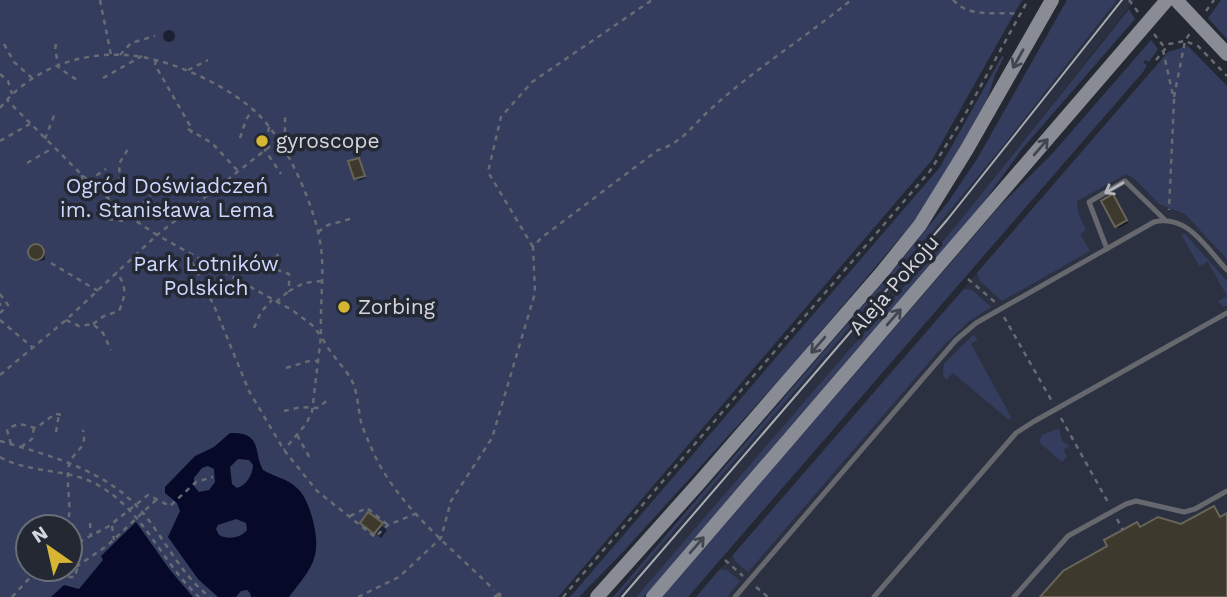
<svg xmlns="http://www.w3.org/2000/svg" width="1227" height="597" font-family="'Work Sans',sans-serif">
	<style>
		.built { fill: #2c3141 }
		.green { fill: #343d5e; fill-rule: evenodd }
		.water { fill: #060927; fill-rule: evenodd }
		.shadow { fill: #0007 }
		.building { fill: #3d392d; stroke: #686558; stroke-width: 2 }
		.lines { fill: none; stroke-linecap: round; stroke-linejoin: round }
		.path { stroke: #686b74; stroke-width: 2.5; stroke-dasharray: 5 5; stroke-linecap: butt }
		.lane { stroke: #66686e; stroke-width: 5 }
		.secondary { stroke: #898c95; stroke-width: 14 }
		.tram { stroke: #a9acb3; stroke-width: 2 }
		.oneway { stroke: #424650 }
		.oneway2 { stroke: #b4b6bc }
		.poi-dot { fill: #d6b534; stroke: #242832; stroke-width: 2.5 }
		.labels { text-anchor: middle; stroke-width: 7; stroke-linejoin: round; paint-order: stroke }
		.poi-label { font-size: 21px; fill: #d5d7de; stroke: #242832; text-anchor: start }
		.park-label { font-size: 21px; fill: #ccd8ff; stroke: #242832 }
		.street-label { font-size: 21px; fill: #d5d7de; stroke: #242832 }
	</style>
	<rect width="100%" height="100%" fill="#242832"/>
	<g class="built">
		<polygon points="1117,0 1135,0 955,227 636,597 617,597 937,226 1003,146"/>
		<polygon points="1188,46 1227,86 1227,597 696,597 1168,52"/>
	</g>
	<g class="green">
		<path d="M0,0h1022l-90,160 -374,437h-558zM28,527h42v42h-42z"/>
		<polygon points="1067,0 1117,0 1003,146 937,226 617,597 613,597 896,267 948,202 977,159"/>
		<polygon points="1221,0 1227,0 1227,39 1208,18"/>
		<polygon points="1129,9 1135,19 1023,148 980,207 644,597 636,597 955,227"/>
		<polygon points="1151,40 1158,49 1149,62 1145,60 1144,63 1147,65 1143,72 688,597 662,597 999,207 1052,154"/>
		<polygon points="1188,46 1227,86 1227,259 1185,214 1159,204 1135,179 1126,174 1077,201 1078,212 1086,230 1080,234 1090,251 1002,301 980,281 977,273 1168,52"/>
		<polygon points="1002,56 1004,57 995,75 987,100 942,179 916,219 789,369 622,553 579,597 570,597 940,167"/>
		<polygon points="1181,234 1185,234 1227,281 1227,306 1222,306 1218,301 1227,296 1208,262 1199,266"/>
		<polygon points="964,289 972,290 991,307 969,321 943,346 748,572 735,561 733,555"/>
		<polygon points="973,335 978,339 971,344 1011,417 1009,420 953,373 946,380 943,375 944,364"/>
		<polygon points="1059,428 1062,441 1070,446 1063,450 1067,456 1062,462 1039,442 1042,435"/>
		<polygon points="720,569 727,570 740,581 727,597 696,597"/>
	</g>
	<g class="water">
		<path d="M230,433c33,-1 23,19 33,37 11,7 24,8 34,18 8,7 12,19 15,29 11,40 0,50 -23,80h-38l-1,-4 -3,-3 -6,1 -5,6h-18l-20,-18 -30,-42 12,-26 -3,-8 -12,-10v-6l30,-31 19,-9zM238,459l11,1 4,5c0,9 -7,21 -16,23l-5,-4 -2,-17zM208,466l6,3 1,13 -6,8 -10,2 -5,-6v-8l8,-10zM236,519l10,4 1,7c-6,8 -19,10 -28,5l-3,-6 2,-4z"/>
		<polygon points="136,522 170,570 193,597 51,597 64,585 79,589 103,560 101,556"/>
	</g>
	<g class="shadow">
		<circle cx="169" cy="36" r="6"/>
		<polygon points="358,160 366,178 358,181 350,162"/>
		<polygon points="1115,199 1128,223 1119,228 1116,226"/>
		<polygon points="35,247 39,247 45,253 45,260 39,261 30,252"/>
		<polygon points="369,515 387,530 381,538 368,528"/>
	</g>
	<g class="building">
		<polygon points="359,158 365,176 354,179 348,161"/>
		<polygon points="1113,194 1127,220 1115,227 1101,201"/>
		<circle cx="36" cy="252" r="8"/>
		<polygon points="1214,506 1220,517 1227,513 1227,597 1040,597 1063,571 1107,546 1104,540 1137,522 1140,527 1158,517 1181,524"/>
		<polygon points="368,512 383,523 374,534 360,523"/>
	</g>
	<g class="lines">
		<g class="path">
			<polyline points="100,0 111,55"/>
			<path d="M953,0c18,19 42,11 66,14"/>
			<polyline points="1129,0 1138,12"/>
			<polyline points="1206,11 1214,0"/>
			<polyline points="1154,34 1165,48"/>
			<polyline points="4,44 14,62 32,78"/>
			<polyline points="56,44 55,49 59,68 80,82"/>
			<polyline points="1163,50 1174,100 1169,210"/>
			<polyline points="120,55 131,43 155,36"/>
			<polyline points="156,60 155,65 192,129 191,133"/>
			<polyline points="1156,60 1169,44 1185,41 1190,33"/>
			<polyline points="188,70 208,60"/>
			<polyline points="0,74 8,81 12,94"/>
			<polyline points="103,78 142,56"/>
			<polyline points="1174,97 1185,41 1198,46 1227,76"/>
			<path d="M0,108c30,-38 78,-56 126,-53 41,2 104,31 133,60 28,28 57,93 62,133 3,22 0,46 0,68 0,7 -1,16 1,21 7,16 22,29 30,44 6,12 6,28 9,41 3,10 8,20 12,30 26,56 78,95 121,138"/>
			<polyline points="269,127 265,150 281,174"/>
			<polyline points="188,129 212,143 238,171"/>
			<polyline points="240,138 246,120 252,110"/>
			<polyline points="45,139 55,113"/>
			<polyline points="277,139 285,131 285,119 288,114"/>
			<polyline points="278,140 157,235 292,310 312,325 321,336 312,412 306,424 284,450"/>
			<polyline points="0,141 30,124"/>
			<polyline points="27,163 53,148"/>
			<polyline points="82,175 82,190"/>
			<polyline points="88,181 106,169"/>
			<polyline points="107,198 120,181 119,164 128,149"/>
			<polyline points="127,215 148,199 155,189"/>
			<polyline points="108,219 123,221 129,216"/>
			<polyline points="318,232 328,225 350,219"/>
			<polyline points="533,247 488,172 501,117 532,82 652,0"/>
			<polyline points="190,253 189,256 215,308 249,391 284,450 317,491 375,537 388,525 415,514"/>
			<polyline points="278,254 272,268 289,274 289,291 304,283 321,281"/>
			<polyline points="51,263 98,291"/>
			<polyline points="968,279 995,302"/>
			<polyline points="0,294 8,305 0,313"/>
			<polyline points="276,302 289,291"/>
			<polyline points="0,303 0,306"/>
			<polyline points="1004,317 1053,403"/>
			<polyline points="0,320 32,347"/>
			<polyline points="66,320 79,326 93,324 103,333 111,350"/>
			<path d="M93,324l11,-8 15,-5c7,-16 8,-25 -3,-39"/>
			<polyline points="254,328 261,312 272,300"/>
			<polyline points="286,368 309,361 319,361"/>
			<polyline points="0,375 66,320 157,235 127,215 82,175 7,100"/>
			<polyline points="284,411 301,407 317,408 328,400"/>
			<polyline points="1061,418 1109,504"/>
			<polyline points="56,432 59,414"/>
			<polyline points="297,435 311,460"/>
			<path d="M0,441c51,15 107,29 143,72 23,28 38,62 67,84"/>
			<path d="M11,444l-4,-14c12,-9 15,-5 29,-2l19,-14 9,1"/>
			<polyline points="21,447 32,439 34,428"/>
			<path d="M0,457c31,17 68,11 98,28 47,27 63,77 101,112"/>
			<polyline points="350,516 367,508 388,525"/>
			<polyline points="1117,519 1123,530"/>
			<polyline points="90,523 91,537"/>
			<polyline points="112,526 114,540"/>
			<path d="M67,527c6,-21 -2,-43 2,-62 4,-15 19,-15 14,-35"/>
			<polyline points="70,547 109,526 148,495 170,506 196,482 213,477"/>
			<polyline points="725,560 743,576"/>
			<polyline points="76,567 108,545 156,500"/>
			<polyline points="64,569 67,577 75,577 77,569 70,565"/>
			<polyline points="756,587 768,597"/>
			<polyline points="12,597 38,569"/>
			<path d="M358,597l41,-20 42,-39 10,-37 41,-63 43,-145 -2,-46 8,-9 117,-88c25,-7 36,-27 55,-43 43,-39 93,-70 138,-107"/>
			<polyline points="563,597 930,171 962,120 1028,0"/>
		</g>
		<g class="lane">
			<polyline points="1107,249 1089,202 1125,181 1165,220"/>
			<polyline points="496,597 499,595"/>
			<path d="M735,597l221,-257 20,-17 178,-101c34,-8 52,26 73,48"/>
			<polyline points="874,597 1016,433 1033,422 1227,313"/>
			<polyline points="1014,597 1068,536 1126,504 1136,501 1184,512 1195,509 1227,491"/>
		</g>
		<g class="secondary">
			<polyline points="1176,0 1227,54"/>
			<polyline points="597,597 699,483 883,271 920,225 967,149 1052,0"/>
			<polyline points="653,597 1167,0"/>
		</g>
		<polyline class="tram" points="622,597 947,220 1122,0"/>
	</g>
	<defs><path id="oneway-shaft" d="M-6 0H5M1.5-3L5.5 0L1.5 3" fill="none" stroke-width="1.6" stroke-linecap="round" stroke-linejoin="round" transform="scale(1.75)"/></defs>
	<g class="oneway">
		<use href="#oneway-shaft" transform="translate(1018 59) rotate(119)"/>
		<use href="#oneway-shaft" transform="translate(1041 147) rotate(-49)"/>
		<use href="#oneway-shaft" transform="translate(894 317) rotate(-49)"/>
		<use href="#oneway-shaft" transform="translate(818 345) rotate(131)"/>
		<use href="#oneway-shaft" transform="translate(697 545) rotate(-49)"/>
	</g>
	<use class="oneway2" href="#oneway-shaft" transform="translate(1114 188) rotate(150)"/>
	<g class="poi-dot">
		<circle cx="262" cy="141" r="7"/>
		<circle cx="344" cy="307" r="7"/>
	</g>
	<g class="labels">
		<g class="poi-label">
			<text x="276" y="148">gyroscope</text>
			<text x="358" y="314">Zorbing</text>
		</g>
		<g class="park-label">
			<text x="167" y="193">Ogród Doświadczeń<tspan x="167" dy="24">im. Stanisława Lema</tspan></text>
			<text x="206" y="271">Park Lotników<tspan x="206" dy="24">Polskich</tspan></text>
		</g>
		<g class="street-label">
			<text transform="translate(894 285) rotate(-49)" y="7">Aleja Pokoju</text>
		</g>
	</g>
	<g transform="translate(49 548) rotate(326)"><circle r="33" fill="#242832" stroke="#6b6e77" stroke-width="2"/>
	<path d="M0-5L12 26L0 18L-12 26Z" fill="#d6b534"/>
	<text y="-10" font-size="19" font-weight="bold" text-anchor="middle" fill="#d5d7de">N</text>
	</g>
</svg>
